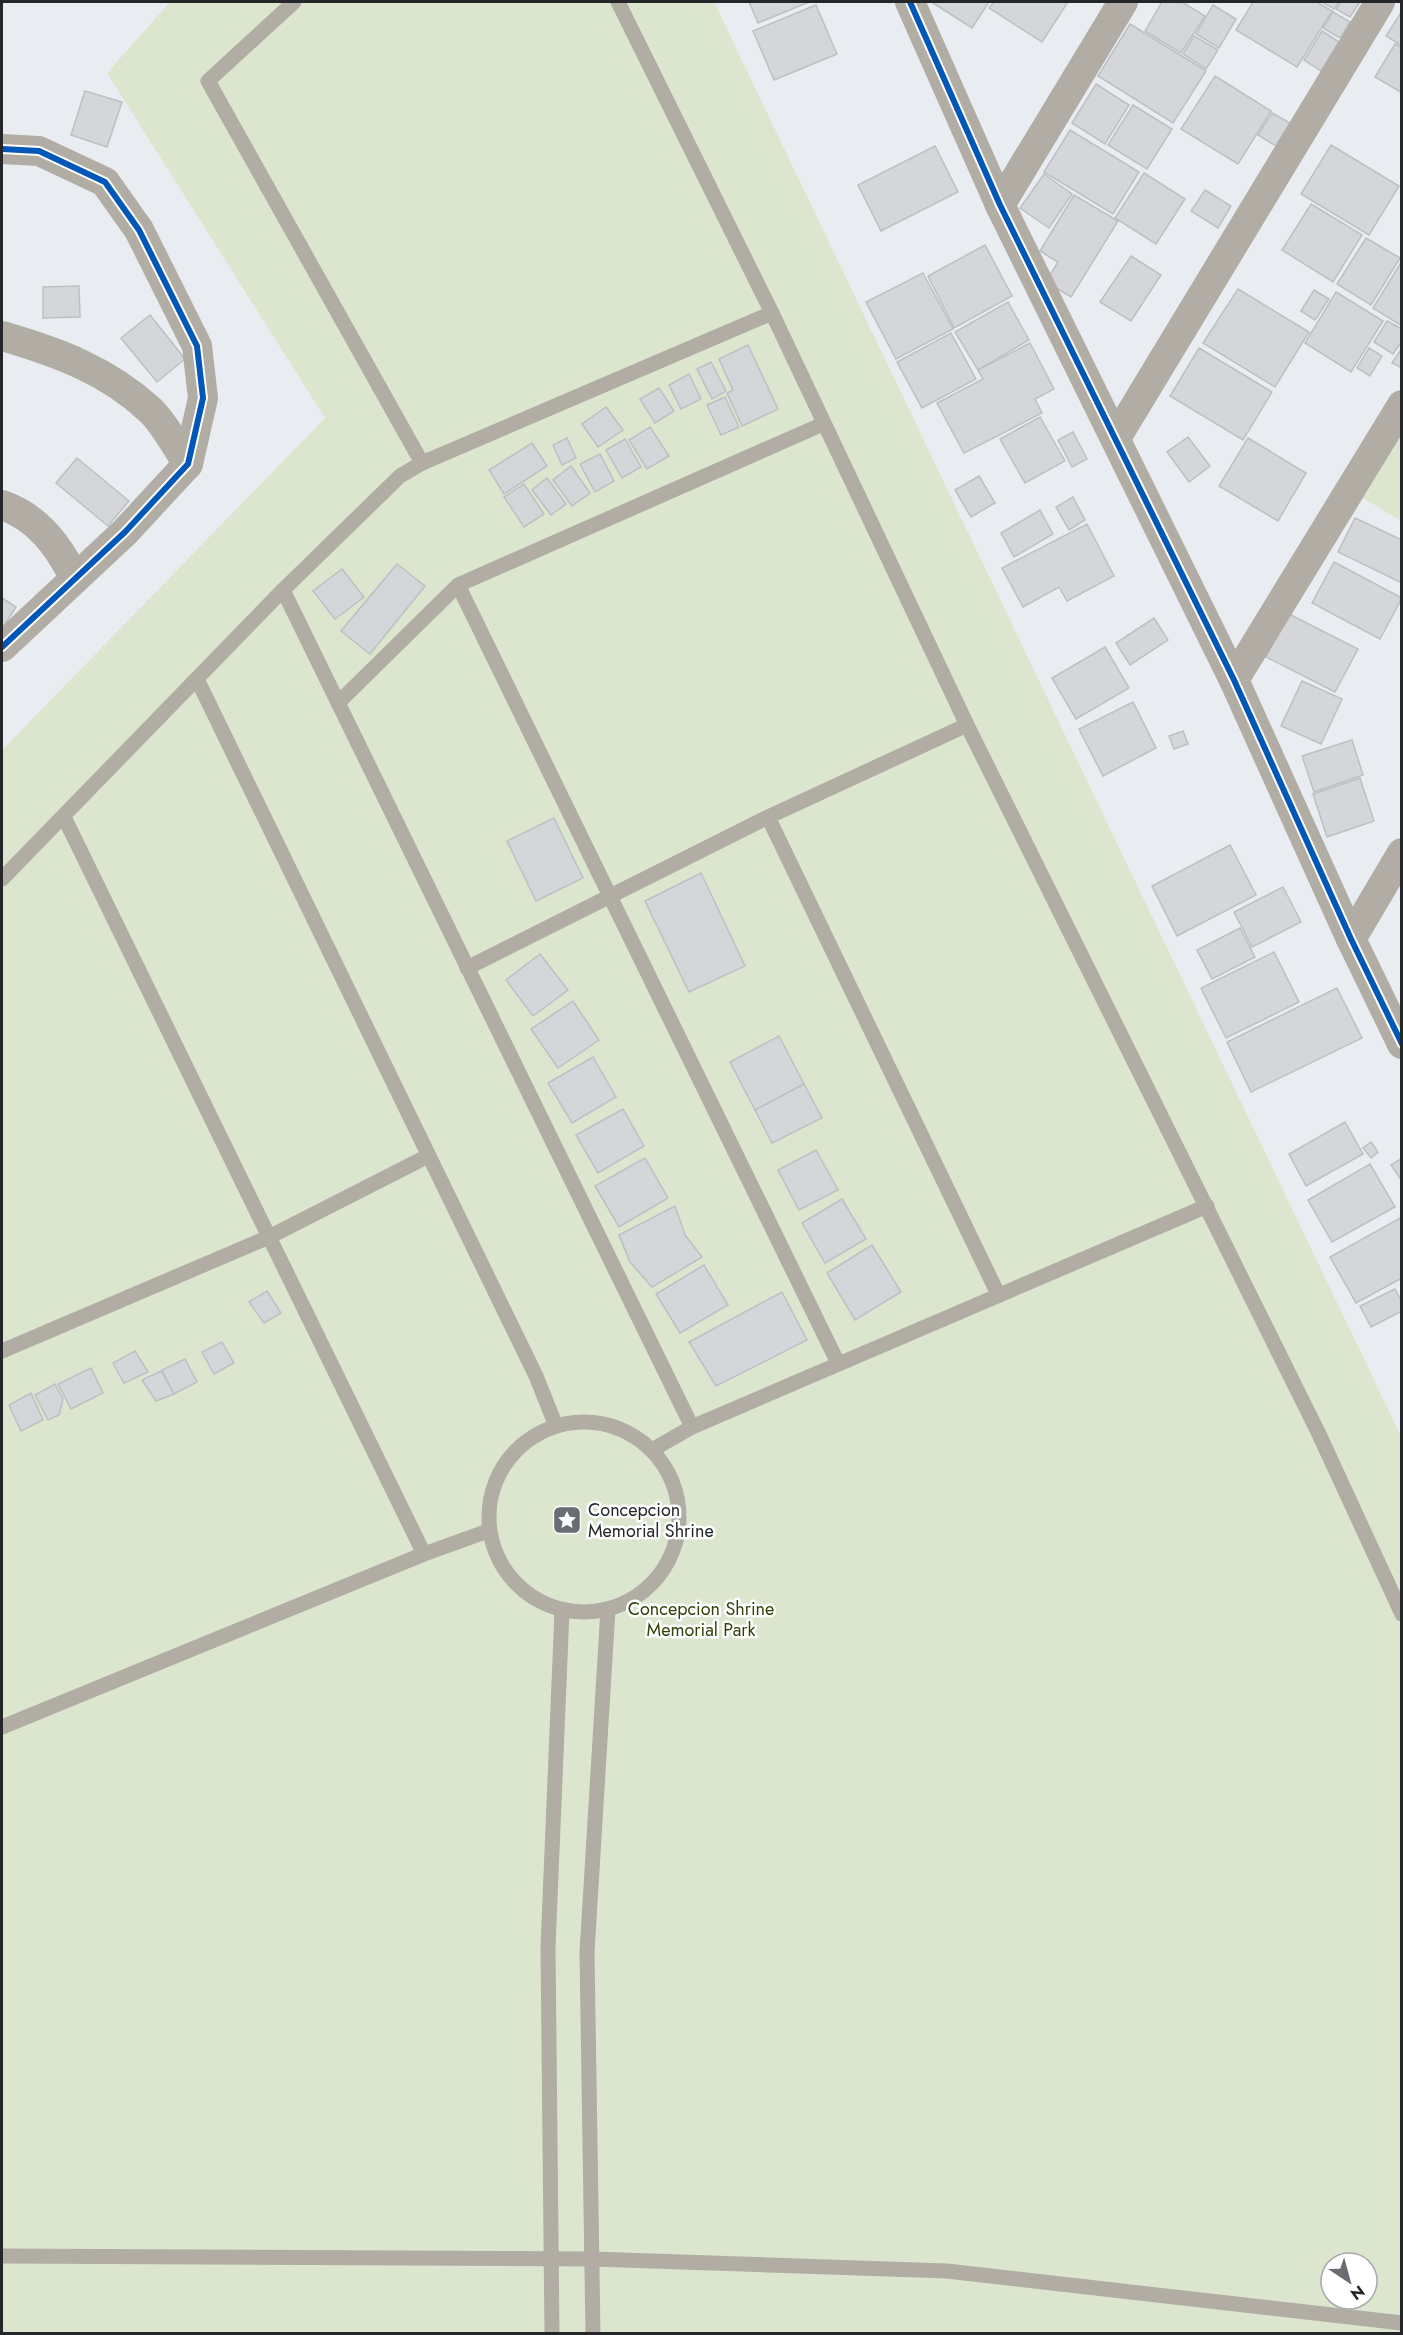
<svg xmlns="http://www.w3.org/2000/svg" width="1403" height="2335" font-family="Jost,sans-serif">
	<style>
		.green { fill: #dce6cf; fill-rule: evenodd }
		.building { fill: #d4d6da; stroke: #bcc0c4; stroke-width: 1.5 }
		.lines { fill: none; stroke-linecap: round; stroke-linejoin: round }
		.service { stroke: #b1aca4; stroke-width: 15 }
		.minor { stroke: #b1aca4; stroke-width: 30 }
		.cycleway-casing { stroke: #fff; stroke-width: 10 }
		.cycleway { stroke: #0057b8; stroke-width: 6 }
		.labels { text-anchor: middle; stroke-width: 5; stroke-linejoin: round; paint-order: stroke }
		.poi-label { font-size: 18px; fill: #24262a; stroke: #fff; text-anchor: start }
		.park-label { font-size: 18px; fill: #33400a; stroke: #fff }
	</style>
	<rect width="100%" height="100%" fill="#e9edf2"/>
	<g class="green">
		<path d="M170,2h544l687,1434v897h-1399v-1583l323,-332 -218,-345zM1331,2263h36v36h-36z"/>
		<polygon points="1401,432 1401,521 1363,498"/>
	</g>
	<g class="building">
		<polygon points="749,2 809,2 758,23"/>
		<polygon points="935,2 989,2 972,28 933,3"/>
		<polygon points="994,2 1068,2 1042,42 989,8"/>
		<polygon points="1162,2 1182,2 1205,16 1181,53 1145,31"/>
		<polygon points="1253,2 1317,2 1332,11 1297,67 1236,30"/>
		<polygon points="1322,2 1339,2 1334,9"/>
		<polygon points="1341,2 1360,2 1350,17 1336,9"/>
		<polygon points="816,5 837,54 774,80 753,31"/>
		<polygon points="1213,5 1236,19 1219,48 1196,34"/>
		<polygon points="1402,11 1402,46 1386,36"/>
		<polygon points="1333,12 1350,22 1340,38 1323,28"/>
		<polygon points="1130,24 1206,71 1173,123 1098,76"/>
		<polygon points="1322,31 1339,42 1321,71 1304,60"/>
		<polygon points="1194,36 1218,50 1206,69 1183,54"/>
		<polygon points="1395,44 1402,48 1402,93 1375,77"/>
		<polygon points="1215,76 1271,111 1238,164 1181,129"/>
		<polygon points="1096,84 1129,105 1105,144 1072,123"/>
		<polygon points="85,91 122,102 107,147 71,135"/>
		<polygon points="1133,105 1172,129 1147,169 1108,145"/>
		<polygon points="1272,113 1290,123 1276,146 1258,135"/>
		<polygon points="1070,130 1139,172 1113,214 1044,172"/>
		<polygon points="1331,145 1399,186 1369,235 1301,194"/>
		<polygon points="935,146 958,192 881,231 858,185"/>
		<polygon points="1144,173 1185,199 1156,244 1115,218"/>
		<polygon points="1044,174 1072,194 1049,228 1020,208"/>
		<polygon points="1205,190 1231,206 1218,228 1191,211"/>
		<polygon points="1074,195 1118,221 1071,297 1046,282 1058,262 1040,251"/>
		<polygon points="1311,204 1362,235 1333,282 1282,250"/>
		<polygon points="1366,238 1400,258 1371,305 1337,284"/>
		<polygon points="985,245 1012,296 954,328 928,276"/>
		<polygon points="1131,256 1161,275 1131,321 1100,302"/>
		<polygon points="1402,261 1402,326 1373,308"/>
		<polygon points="923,273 953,329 896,359 866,302"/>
		<polygon points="79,286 80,317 43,318 43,287"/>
		<polygon points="1238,289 1309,332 1275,387 1203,343"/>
		<polygon points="1314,290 1329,299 1315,320 1301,311"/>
		<polygon points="1336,292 1383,321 1351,372 1305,343"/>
		<polygon points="1008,302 1029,340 978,370 955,332"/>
		<polygon points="150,315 185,359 157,382 121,338"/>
		<polygon points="1387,321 1402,329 1402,341 1393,354 1374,342"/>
		<polygon points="951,333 976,379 922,408 897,362"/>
		<polygon points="1030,343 1054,389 1035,399 1042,413 964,453 937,403 983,379 978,370"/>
		<polygon points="748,345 778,409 742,426 727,393 733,390 719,359"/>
		<polygon points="1199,348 1272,392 1243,440 1170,396"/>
		<polygon points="1369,348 1382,356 1370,376 1357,368"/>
		<polygon points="1402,348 1402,368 1392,363"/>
		<polygon points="711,362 726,391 712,399 697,369"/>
		<polygon points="689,374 701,399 681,409 669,385"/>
		<polygon points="659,388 674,411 655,423 640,399"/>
		<polygon points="725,397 739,427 721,435 707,405"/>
		<polygon points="606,407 623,430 598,447 582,424"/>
		<polygon points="1040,417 1065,461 1025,483 1000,439"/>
		<polygon points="650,427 669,456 647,469 629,440"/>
		<polygon points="1073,432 1087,459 1072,467 1058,440"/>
		<polygon points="1188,437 1210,466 1189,482 1167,452"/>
		<polygon points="567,438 576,458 562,465 553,445"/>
		<polygon points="1248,438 1306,473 1278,521 1219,486"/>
		<polygon points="625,439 641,467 622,478 606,450"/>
		<polygon points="532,443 547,466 504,494 489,470"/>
		<polygon points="600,454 614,481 595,492 580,464"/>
		<polygon points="77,458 129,501 108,526 56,483"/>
		<polygon points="571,466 590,493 572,506 553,480"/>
		<polygon points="979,476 995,503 971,517 955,490"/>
		<polygon points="547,478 566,504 551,515 532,490"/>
		<polygon points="524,484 544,514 524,527 504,497"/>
		<polygon points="1073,497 1085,520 1069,530 1056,507"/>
		<polygon points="1040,510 1053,534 1014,557 1001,533"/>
		<polygon points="1355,518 1402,540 1402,583 1338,552"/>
		<polygon points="1087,524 1114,576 1067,601 1059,587 1023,607 1002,568"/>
		<polygon points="1334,562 1402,598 1380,639 1312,603"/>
		<polygon points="397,564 425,586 370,654 341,631"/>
		<polygon points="342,569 364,597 335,619 313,591"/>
		<polygon points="2,598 16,607 2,629"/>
		<polygon points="1289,614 1358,649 1335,692 1266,657"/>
		<polygon points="1154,618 1168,640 1130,665 1116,643"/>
		<polygon points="1105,647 1129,688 1076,719 1052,678"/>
		<polygon points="1302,681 1342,699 1321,744 1281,726"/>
		<polygon points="1133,702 1156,748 1103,776 1079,729"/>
		<polygon points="1183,731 1188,744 1174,749 1169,736"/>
		<polygon points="1352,740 1363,775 1314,792 1302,756"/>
		<polygon points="1360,778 1374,821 1327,837 1313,794"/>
		<polygon points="554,818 583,878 536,901 507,841"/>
		<polygon points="1230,845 1256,895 1177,936 1152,886"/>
		<polygon points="701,873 745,966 689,992 645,901"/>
		<polygon points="1283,887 1301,922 1252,947 1234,912"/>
		<polygon points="1240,928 1255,957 1212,979 1197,950"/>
		<polygon points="1274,952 1299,1002 1226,1038 1201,988"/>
		<polygon points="540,954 568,990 533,1016 506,980"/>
		<polygon points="1337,988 1362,1038 1251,1092 1227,1042"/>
		<polygon points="573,1001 599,1040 558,1068 531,1029"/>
		<polygon points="779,1036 804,1084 755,1110 730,1062"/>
		<polygon points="593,1057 616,1097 572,1123 548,1083"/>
		<polygon points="804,1084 822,1118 772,1143 755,1110"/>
		<polygon points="623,1109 644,1146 598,1173 576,1135"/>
		<polygon points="1345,1122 1363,1154 1306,1186 1289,1154"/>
		<polygon points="1371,1142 1378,1152 1371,1158 1363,1148"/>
		<polygon points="816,1150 838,1190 799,1210 778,1170"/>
		<polygon points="645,1158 668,1198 619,1227 595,1186"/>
		<polygon points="1402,1158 1402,1181 1391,1165"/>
		<polygon points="1370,1164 1395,1207 1332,1242 1308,1200"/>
		<polygon points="842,1199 866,1239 825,1263 802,1223"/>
		<polygon points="675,1206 685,1235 702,1257 652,1287 630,1262 619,1235"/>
		<polygon points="1402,1217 1402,1278 1356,1303 1330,1257"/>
		<polygon points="872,1245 901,1292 855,1320 827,1273"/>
		<polygon points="704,1265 728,1305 680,1333 656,1294"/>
		<polygon points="1395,1289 1402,1302 1402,1311 1371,1327 1360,1306"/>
		<polygon points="267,1291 281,1313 264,1323 249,1302"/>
		<polygon points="782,1292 807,1340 716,1386 689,1342"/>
		<polygon points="222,1342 234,1363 214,1374 202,1352"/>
		<polygon points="135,1351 148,1372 124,1383 113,1363"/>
		<polygon points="185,1359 197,1382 174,1394 162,1370"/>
		<polygon points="91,1368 103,1393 71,1409 58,1384"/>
		<polygon points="161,1371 174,1394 156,1401 142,1380"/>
		<polygon points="55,1384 63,1399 59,1415 48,1420 35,1395"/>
		<polygon points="31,1393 43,1420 21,1431 9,1405"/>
	</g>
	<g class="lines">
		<g class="service">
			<polyline points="294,2 208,81 422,463"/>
			<polyline points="618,2 772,313 967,725 1318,1432 1402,1614"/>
			<polyline points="458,585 838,1363"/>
			<polyline points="283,590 692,1427"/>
			<polyline points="197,679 536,1376 556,1426"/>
			<polyline points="338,703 458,585 823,424"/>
			<polyline points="64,817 424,1554"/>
			<polyline points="768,817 998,1294"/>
			<polyline points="2,879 283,590 400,476 422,463 772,313"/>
			<polyline points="467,968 768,817 967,725"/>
			<polyline points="2,1351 269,1237 428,1156"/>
			<circle cx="584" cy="1517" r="95"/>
			<polyline points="652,1450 692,1427 1207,1206"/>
			<polyline points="2,1727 424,1554 488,1531"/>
			<polyline points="2,2256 592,2259 947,2271 1402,2323"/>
			<polyline points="552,2334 548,1947 562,1611"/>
			<polyline points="593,2334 587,1952 608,1609"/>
		</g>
		<g class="minor">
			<polyline points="910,2 1000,205 1234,680 1351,939 1402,1044"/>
			<polyline points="2,149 39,151 105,182 139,230 197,346 203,398 188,464 125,532 2,647"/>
			<polyline points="1000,205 1123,2"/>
			<path d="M2,336c55,16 105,34 148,74 15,14 26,37 38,54"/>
			<polyline points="1116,438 1380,2"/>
			<path d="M2,505c35,12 56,40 72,72"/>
			<polyline points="1234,680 1402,405"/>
			<polyline points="1351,939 1402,853"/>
		</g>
		<g class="cycleway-casing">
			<g id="cycleway">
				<polyline points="910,2 1000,205 1234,680 1351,939 1402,1044"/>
				<polyline points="2,149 39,151 105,182 139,230 197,346 203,398 188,464 125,532 2,647"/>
			</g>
		</g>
		<use href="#cycleway" class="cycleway"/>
	</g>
	<defs>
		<g id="sight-square" transform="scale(1.5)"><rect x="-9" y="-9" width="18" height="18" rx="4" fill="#696c70" stroke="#fff"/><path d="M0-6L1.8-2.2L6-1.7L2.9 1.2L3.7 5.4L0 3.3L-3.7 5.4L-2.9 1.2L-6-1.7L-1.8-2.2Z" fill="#fff"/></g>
	</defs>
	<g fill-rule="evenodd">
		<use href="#sight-square" x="567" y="1520"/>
	</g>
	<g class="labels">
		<g class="poi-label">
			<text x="588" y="1516">Concepcion<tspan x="588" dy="21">Memorial Shrine</tspan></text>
		</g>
		<g class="park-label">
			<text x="701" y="1615">Concepcion Shrine<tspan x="701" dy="21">Memorial Park</tspan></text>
		</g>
	</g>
	<rect width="1403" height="2335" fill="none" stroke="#24262a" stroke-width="6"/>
	<g transform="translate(1349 2281) rotate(144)"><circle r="28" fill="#ffffff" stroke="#a7a8aa" stroke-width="1.5"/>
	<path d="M0-4.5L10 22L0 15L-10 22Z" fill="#696c70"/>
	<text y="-9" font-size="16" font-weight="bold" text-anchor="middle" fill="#24262a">N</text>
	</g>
</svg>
